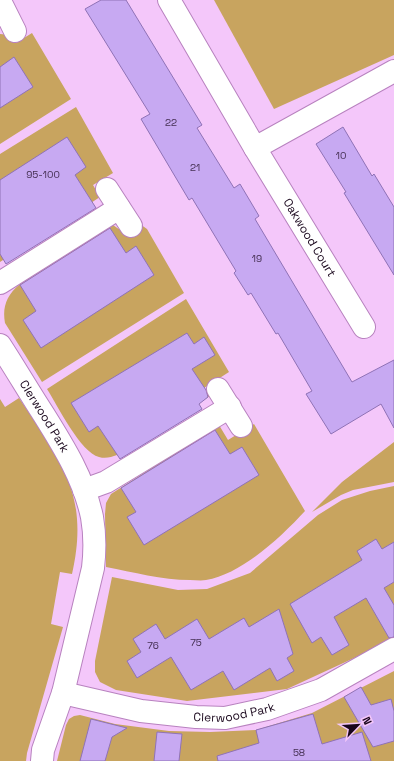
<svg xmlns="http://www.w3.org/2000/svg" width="394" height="761" font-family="'Space Grotesk',sans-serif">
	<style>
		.green { fill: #c8a45f }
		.building { fill: #c7a9f2; stroke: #8f72b6 }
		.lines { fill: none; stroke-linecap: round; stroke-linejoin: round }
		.street-casing { stroke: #b882bf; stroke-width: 24 }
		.street { stroke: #fff; stroke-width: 22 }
		.labels { text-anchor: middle; stroke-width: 3; stroke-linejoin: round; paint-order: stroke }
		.number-label { font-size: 10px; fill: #442f52 }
		.street-label { font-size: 12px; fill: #19061c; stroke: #f4c7fa }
	</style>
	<rect width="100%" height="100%" fill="#f4c7fa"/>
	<g class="green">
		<polygon points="214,0 394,0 394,55 274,109"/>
		<path d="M32,33l39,66 -71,45v-110c7,0 12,3 16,9z"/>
		<polygon points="76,107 113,173 93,185 100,197 0,262 0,154"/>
		<path d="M137,222l10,7 37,64 -142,89 -37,-59c-3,-16 2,-28 14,-38l94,-60 14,10z"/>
		<path d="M186,299l43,73 -25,16 6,8 -93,59c-6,2 -11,4 -18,2 -18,-4 -42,-52 -52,-68z"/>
		<path d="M19,398c42,62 71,97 53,176l-12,-2 -9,52 12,3 -36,126 -1,8h-26v-362l5,8z"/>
		<path d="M254,424l51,87c-24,26 -63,63 -99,69 -5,1 -11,0 -16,0 -28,0 -57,-8 -84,-13l-1,-53 1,-11 5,-9 108,-69 9,15z"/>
		<polygon points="394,442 394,482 353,490 341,495 312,512 342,482"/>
		<polygon points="394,486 394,636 365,653 287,689 187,701 116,690 100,682 95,672 95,661 112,577 178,590 207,589 250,573 318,515 342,500 370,491"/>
		<polygon points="394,671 394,761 57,761 66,725 69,719 74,716 80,715 115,724 169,731 210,732 256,730 312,713"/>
	</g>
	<g class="building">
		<polygon points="101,0 126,0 202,125 197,128 234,188 240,184 259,216 255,219 352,382 394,360 394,428 381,404 331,434 306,394 312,391 278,333 276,334 251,293 248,295 234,273 236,271 192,198 189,200 141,119 150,114 85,9"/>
		<polygon points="14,57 33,87 0,108 0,67"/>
		<polygon points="343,127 372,176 374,174 394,207 394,275 344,193 346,192 316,144"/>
		<polygon points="67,137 86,167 75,175 96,208 6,264 0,254 0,180"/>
		<polygon points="110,228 126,253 136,246 154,275 41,348 23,320 36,311 20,285"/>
		<polygon points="187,333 194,344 204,337 215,355 192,369 206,390 208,397 199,404 202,409 120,459 98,426 89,432 71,403"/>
		<polygon points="215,430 230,454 242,447 259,475 144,545 127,517 136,512 121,488"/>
		<polygon points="376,539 382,549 394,542 394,582 384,588 394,605 394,637 389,638 366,598 334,617 349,645 332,655 321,637 312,643 290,604 362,560 357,551"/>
		<polygon points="279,609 293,654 287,658 294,671 277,681 270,668 234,690 223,671 191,690 171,657 137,678 127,661 141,652 133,639 156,624 165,639 197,619 209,639 244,618 249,627"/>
		<polygon points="361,687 371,705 391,699 394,711 394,741 373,747 344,697"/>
		<polygon points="313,714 322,744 362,732 371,761 218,761 217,756 259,743 256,730"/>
		<polygon points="91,719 127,728 112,737 105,761 80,761"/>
		<polygon points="157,732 182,734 179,761 154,761"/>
	</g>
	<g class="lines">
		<g class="street-casing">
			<g id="street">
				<path id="s1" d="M169,0l86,148 109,179"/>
				<polyline points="0,1 15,31"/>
				<polyline points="255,148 394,71"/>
				<polyline points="107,189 131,226"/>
				<polyline points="0,283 119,208"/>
				<path id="s2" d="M0,345c15,23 29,47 44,70 20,32 40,64 48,102 3,17 3,34 1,51l-30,125 -20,57 -1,11"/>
				<polyline points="218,389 241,426"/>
				<polyline points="84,490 106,482 230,407"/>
				<path id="s3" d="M63,693l78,18 55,6 29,1 42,-9 54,-19 73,-41"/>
			</g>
		</g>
		<use href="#street" class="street"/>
	</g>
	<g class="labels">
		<g class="number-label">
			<text x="171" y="126">22</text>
			<text x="341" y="159">10</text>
			<text x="195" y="171">21</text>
			<text x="43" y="178">95-100</text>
			<text x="257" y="262">19</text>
			<text x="196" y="646">75</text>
			<text x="153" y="649">76</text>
			<text x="299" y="756">58</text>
		</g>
		<g class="street-label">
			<text dy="4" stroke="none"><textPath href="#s1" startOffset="276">Oakwood Court</textPath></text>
			<text dy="4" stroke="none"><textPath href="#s2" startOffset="84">Clerwood Park</textPath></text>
			<text dy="4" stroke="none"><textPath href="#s3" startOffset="174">Clerwood Park</textPath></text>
		</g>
	</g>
	<g transform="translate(358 725) rotate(65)" stroke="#f4c7fa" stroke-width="3" paint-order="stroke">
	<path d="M0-3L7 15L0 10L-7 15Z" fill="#19061c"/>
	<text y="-6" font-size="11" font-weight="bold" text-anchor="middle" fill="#19061c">N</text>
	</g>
</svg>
